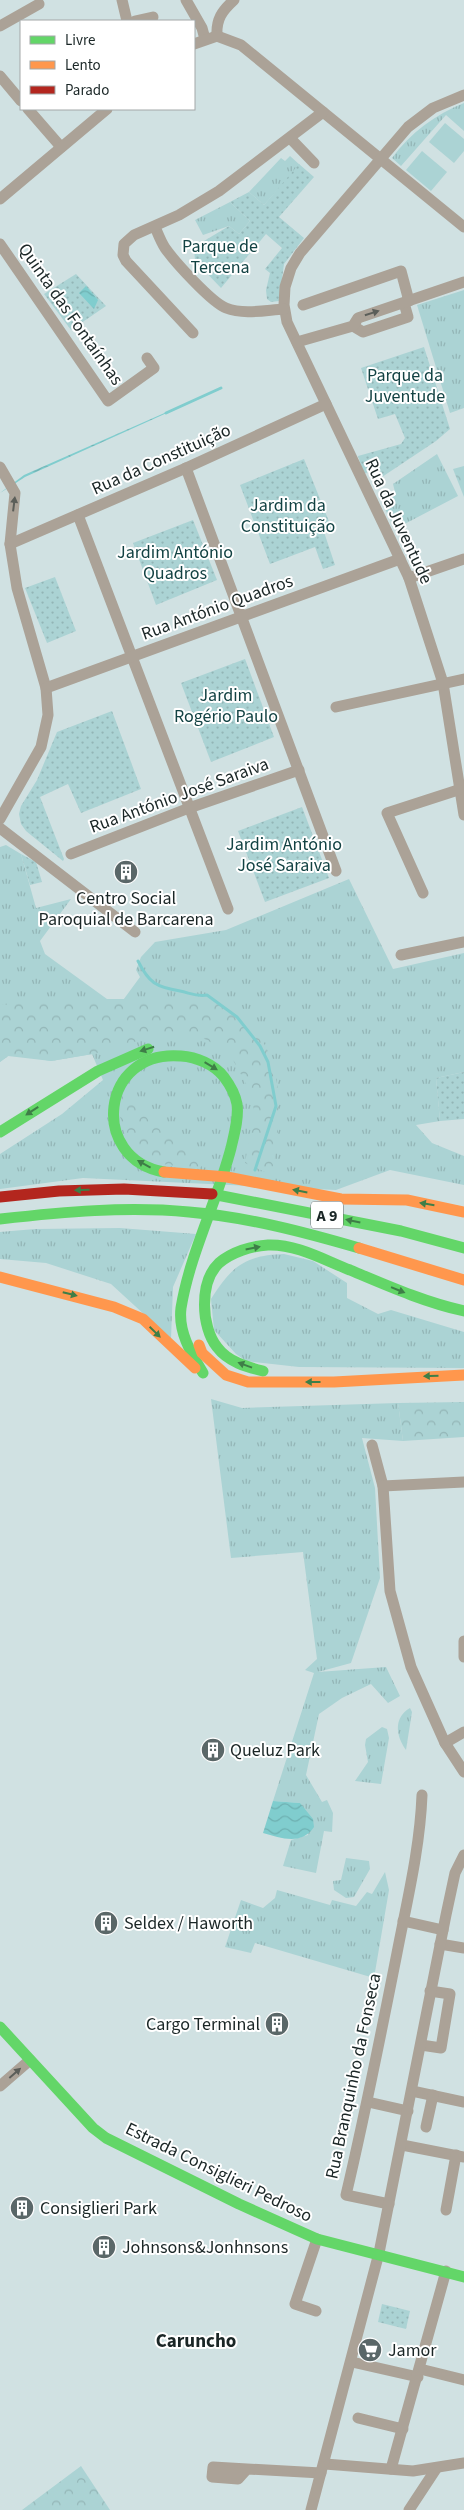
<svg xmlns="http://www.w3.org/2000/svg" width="464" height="2510" font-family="'Source Sans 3',sans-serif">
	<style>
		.grass { fill: url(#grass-tufts) }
		.forest { fill: url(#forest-crowns) }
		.park { fill: url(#park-dots) }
		.pitch { fill: #abd3d4 }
		.water { fill: url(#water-waves) }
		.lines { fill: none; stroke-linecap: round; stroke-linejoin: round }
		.stream { stroke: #80cdce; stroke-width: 3 }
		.street { stroke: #aba297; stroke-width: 11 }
		.fast { stroke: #63d668; stroke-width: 11 }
		.slow { stroke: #ff974d; stroke-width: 11 }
		.jam { stroke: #b3261e; stroke-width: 11 }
		.oneway { fill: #5b5e59 }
		.oneway2 { fill: #3e7e47 }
		.labels { text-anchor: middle; stroke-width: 4; stroke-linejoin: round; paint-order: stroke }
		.shield { fill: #fff; stroke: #5f6767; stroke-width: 1 }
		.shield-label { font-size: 16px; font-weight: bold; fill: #1a2626 }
		.park-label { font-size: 18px; fill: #124243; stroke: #fff }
		.street-label { font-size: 18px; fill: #1a2626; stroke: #fff }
		.poi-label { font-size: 18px; fill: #1a2626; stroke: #fff; text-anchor: start }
		.neighbourhood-label { font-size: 19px; font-weight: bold; fill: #1a2626; stroke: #fff }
	</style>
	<defs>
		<pattern id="grass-tufts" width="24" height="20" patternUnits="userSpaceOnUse" patternTransform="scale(1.25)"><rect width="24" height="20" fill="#abd3d4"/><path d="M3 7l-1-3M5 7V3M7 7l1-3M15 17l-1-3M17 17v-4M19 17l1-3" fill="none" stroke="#93b5b6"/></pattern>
		<pattern id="forest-crowns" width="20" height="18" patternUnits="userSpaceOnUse" patternTransform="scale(1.25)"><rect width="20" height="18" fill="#abd3d4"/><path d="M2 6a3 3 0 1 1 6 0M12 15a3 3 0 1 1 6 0" fill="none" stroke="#93b5b6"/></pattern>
		<pattern id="park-dots" width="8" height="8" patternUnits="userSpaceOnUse" patternTransform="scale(1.25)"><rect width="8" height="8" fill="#abd3d4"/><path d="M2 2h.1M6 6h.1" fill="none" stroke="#93b5b6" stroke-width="1.8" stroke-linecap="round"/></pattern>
		<pattern id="water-waves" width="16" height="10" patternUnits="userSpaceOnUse" patternTransform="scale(1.25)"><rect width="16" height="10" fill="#80cdce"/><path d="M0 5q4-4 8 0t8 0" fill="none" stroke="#6eb0b1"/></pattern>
	</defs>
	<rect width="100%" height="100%" fill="#d0e1e2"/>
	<g class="grass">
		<path d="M464,103v28l-18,-16 -45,51 -9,-8c18,-25 44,-44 72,-55z"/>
		<polygon points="290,156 300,165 264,205 249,192 281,158 285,161"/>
		<polygon points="230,202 250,221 239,234 229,226 203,235 195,220"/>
		<polygon points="464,290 464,408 450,413 417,305"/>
		<polygon points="437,454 458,496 395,529 384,507 395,492 393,484"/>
		<polygon points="6,845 21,854 36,908 71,899 40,941 45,954 118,1007 140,977 136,970 141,957 155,942 226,930 349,879 393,969 464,953 464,1072 436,1078 440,1121 416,1125 432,1143 464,1156 464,1185 390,1170 336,1190 83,1178 0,1189 0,1154 62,1114 103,1080 92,1054 51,1061 11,1054 0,1062 0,847"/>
		<polygon points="120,1228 196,1234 173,1287 171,1339 111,1284 46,1263 0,1259 0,1232 35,1229"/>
		<path d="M284,1254l29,7 34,22v15l31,16 13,-4 73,22v36l-165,-1 -53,-6 -10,-7 -22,-24 -3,-31c20,-32 34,-44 73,-45z"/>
		<polygon points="211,1399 242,1408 398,1403 403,1441 362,1438 375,1488 380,1578 351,1663 318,1672 386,1667 400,1696 388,1703 371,1684 342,1698 319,1714 306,1775 322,1802 327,1800 333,1813 332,1832 324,1831 316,1873 283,1866 291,1840 308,1835 300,1803 273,1801 314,1673 305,1670 317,1659 303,1552 231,1558"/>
		<path d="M410,1708l2,4 -6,38c-11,-15 -12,-33 4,-42z"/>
		<polygon points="382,1727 387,1729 389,1738 381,1784 355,1781 368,1762 365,1745 366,1739"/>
		<polygon points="346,1858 369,1861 370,1869 354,1897 346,1898 334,1890 333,1881 341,1880"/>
		<polygon points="385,1872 389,1890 374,1978 255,1943 251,1953 225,1947 241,1900 263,1908 275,1898 277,1890 330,1905 332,1900 356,1906 367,1892 372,1894"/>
	</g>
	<g class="forest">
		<polygon points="464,466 464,497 453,469"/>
		<path d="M83,999h136c50,28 64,76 59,130 -1,16 -2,30 -8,45l-25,-11 9,-53 -5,-21 -16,-29 -12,-12 -20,-11 -40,-3 -68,20 -42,7 -43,-5 -8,6v-57z"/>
		<polygon points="130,1094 147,1115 203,1164 199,1169 155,1163 127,1141 119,1113 121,1095"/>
		<polygon points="464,1402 464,1437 403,1441 398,1403"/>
		<polygon points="81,2466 110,2510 22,2510"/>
	</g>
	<g class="park">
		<polygon points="299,164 314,177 279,217 304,238 284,264 279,301 271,302 267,299 266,290 270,273 265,269 282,248 266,234 221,288 195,261 194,247 229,226 239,234 250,221 230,202 249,192 264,205"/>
		<polygon points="76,274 106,306 71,330 44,294"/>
		<polygon points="424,347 450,429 436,441 379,479 372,470 364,474 358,456 401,444 405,438 395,414 378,419 361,368"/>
		<polygon points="304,459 332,529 324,532 335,565 323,569 315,547 270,564 240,485"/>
		<polygon points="193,520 217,580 156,605 133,543"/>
		<polygon points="55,577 76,631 47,643 25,588"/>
		<polygon points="245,659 274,737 211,762 181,683"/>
		<polygon points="112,711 141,789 81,813 68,784 40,797 64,859 63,861 26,831 21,824 19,814 21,806 37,780 57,732"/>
		<polygon points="302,807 329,878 265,902 238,831"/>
		<polygon points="21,854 36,862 42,882 30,885"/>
		<polygon points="464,1072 464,1119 440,1121 436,1078"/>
		<polygon points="382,2304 410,2311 406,2329 378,2322"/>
	</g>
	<g class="pitch">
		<polygon points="445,123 464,139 464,151 454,163 429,142"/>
		<polygon points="422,151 447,172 431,191 406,170"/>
	</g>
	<g class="water">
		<polygon points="86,286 98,300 94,309 79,293"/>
		<polygon points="169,411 169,412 25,477 0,493 24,475"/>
		<path d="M273,1801l27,2 13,16 1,8c-13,19 -33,11 -51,6z"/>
	</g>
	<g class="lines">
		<g class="stream">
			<polyline points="166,413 221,388"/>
			<path d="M138,961c11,22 18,26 42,30 10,2 17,6 27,4l30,22 23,29 8,16 8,44 -21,64"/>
		</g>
		<g class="street">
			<polyline points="122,0 127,21"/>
			<polyline points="186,0 202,28 205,39"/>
			<polyline points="135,21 153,17"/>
			<polyline points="0,26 39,4"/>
			<path d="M217,36c-1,-17 5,-25 17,-36"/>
			<polyline points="194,44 217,36 241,45 464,227"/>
			<polyline points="0,76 21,101"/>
			<polyline points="464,95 433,108 408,127 300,253 291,268 285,287 284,305 287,322 409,578 443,683 464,815"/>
			<polyline points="28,109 61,147"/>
			<polyline points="290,138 314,163"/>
			<polyline points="0,199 107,109"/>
			<path d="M155,227c3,7 6,15 10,21 10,14 46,54 61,60 18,7 40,2 58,1"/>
			<polyline points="0,244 108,401 154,368 147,358"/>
			<polyline points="303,305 401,271 409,301"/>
			<polyline points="353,326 363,332 408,317 404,303"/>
			<polyline points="193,333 126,261 123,255 124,244 134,235 179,215 219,191 323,112"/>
			<polyline points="297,342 353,326 358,318 464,282"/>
			<polyline points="0,467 15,493 10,544 17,588 46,688 48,715 41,747 0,819"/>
			<polyline points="186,468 336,871"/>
			<polyline points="78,515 228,909"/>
			<polyline points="10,544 186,468 326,404"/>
			<polyline points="409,578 464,559"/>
			<polyline points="46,688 400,559"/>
			<polyline points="336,707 464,679"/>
			<polyline points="0,828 135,932"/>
			<polyline points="71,854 189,808 299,770"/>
			<polyline points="423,893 387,813 458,790"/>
			<polyline points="401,955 464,942"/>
			<polyline points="372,1445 383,1486 390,1591 411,1667 445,1743 464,1772"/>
			<polyline points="383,1486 464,1482"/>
			<polyline points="464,1641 464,1657"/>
			<polyline points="445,1743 464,1732"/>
			<polyline points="403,1921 443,1930"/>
			<polyline points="440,1944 464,1948"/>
			<polyline points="421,2045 441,2048 450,1994 430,1991"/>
			<polyline points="0,2086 30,2060"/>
			<polyline points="412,2091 464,2102"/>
			<polyline points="368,2102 408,2111"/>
			<polyline points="426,2127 433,2095"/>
			<polyline points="402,2145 464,2157"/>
			<path d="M389,2204l-43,-9c19,-80 35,-161 51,-242 10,-52 23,-105 25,-158"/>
			<polyline points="446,2210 456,2155"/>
			<polyline points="316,2311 295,2304 317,2239"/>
			<polyline points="352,2362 418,2377"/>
			<polyline points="420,2369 464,2380"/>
			<polyline points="358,2418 403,2429"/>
			<polyline points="325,2464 413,2471 464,2463"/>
			<polyline points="247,2469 238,2479 212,2477 213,2467 321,2473"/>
			<polyline points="391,2469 446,2271"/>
			<polyline points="311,2510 379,2253 446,1915 455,1873 464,1855"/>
			<polyline points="409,2510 436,2469"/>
		</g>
		<g class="fast">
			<polyline points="0,1132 98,1071 148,1049"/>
			<path d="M164,1172c-75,-13 -64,-123 17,-116 15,1 33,8 43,21 6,8 11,16 13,27 2,14 -3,31 -6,44 -14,54 -41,105 -50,160 -3,24 10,45 22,65"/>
			<polyline points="212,1194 401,1231 464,1248"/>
			<path d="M0,1219c63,-7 126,-13 189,-7 58,5 115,20 170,36"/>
			<path d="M263,1371c-16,-4 -35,-9 -46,-24 -16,-20 -18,-65 2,-84 13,-11 32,-17 49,-18 29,-1 56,15 82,25 38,16 74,32 114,41"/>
			<polyline points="0,2027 93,2128 106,2138 239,2204 317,2239 464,2277"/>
		</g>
		<g class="slow">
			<polyline points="164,1172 227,1177 341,1199 407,1200 464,1212"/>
			<polyline points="359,1248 464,1280"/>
			<polyline points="0,1277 114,1307 143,1319 195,1368"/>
			<polyline points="199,1345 202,1353 226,1375 248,1382 334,1382 464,1375"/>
		</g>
		<polyline class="jam" points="0,1197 59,1191 124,1189 212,1194"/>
	</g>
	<defs><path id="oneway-solid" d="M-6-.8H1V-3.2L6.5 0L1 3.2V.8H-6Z" transform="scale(1.25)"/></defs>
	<g class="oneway">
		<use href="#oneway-solid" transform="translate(372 313) rotate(-18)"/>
		<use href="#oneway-solid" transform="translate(14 504) rotate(-83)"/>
		<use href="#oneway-solid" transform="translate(15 2073) rotate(-41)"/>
	</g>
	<g class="oneway2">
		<use href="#oneway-solid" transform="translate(147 1049) rotate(162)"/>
		<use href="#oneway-solid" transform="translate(211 1066) rotate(31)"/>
		<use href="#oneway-solid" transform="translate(32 1111) rotate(147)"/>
		<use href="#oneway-solid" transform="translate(144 1164) rotate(-151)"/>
		<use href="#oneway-solid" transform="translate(82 1190) rotate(179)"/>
		<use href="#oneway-solid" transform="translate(300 1191) rotate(-169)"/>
		<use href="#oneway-solid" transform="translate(427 1204) rotate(-171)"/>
		<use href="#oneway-solid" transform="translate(353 1221) rotate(-168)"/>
		<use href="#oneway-solid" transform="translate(253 1248) rotate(-11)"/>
		<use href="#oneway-solid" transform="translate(398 1290) rotate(22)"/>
		<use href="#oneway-solid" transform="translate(70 1294) rotate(14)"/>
		<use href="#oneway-solid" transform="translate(155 1332) rotate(44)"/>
		<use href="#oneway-solid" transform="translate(245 1365) rotate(-160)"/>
		<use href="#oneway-solid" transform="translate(431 1376) rotate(178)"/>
		<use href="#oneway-solid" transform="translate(313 1382) rotate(-180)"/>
	</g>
	<defs>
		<g id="building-disc" transform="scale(1.25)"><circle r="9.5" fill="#5a6768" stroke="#fff"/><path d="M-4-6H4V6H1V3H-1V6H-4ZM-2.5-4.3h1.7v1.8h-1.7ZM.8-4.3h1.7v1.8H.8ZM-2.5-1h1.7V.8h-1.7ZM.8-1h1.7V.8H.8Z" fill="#fff"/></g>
		<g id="supermarket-disc" transform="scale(1.25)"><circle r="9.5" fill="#5a6768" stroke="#fff"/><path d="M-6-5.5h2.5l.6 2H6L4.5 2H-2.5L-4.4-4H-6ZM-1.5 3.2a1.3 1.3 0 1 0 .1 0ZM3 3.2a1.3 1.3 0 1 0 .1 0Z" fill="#fff"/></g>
	</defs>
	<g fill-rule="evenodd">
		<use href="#building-disc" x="126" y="872"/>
		<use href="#building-disc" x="213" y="1750"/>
		<use href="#building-disc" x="106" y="1923"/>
		<use href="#building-disc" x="277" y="2024"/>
		<use href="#building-disc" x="22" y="2208"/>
		<use href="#building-disc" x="104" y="2247"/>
		<use href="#supermarket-disc" x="370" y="2350"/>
	</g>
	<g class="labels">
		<rect class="shield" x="311" y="1201.5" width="32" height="27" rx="4"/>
		<g class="shield-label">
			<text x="327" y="1221">A 9</text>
		</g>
		<g class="park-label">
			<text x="220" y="252">Parque de<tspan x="220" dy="21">Tercena</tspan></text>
			<text x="405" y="381">Parque da<tspan x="405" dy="21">Juventude</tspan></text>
			<text x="288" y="511">Jardim da<tspan x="288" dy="21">Constituição</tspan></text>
			<text x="175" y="558">Jardim António<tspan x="175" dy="21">Quadros</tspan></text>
			<text x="226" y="701">Jardim<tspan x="226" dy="21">Rogério Paulo</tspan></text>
			<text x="284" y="850">Jardim António<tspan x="284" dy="21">José Saraiva</tspan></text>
		</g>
		<g class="street-label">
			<text transform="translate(71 314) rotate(55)" y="6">Quinta das Fontaínhas</text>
			<text transform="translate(161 459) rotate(-24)" y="6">Rua da Constituição</text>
			<text transform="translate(399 521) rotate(65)" y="6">Rua da Juventude</text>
			<text transform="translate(217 607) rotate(-20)" y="6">Rua António Quadros</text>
			<text transform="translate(179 795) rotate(-20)" y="6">Rua António José Saraiva</text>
			<text transform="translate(353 2076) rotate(-78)" y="6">Rua Branquinho da Fonseca</text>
			<text transform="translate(219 2172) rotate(26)" y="6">Estrada Consiglieri Pedroso</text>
		</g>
		<g class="poi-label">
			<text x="126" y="904" text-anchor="middle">Centro Social<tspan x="126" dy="21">Paroquial de Barcarena</tspan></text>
			<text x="230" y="1756">Queluz Park</text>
			<text x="124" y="1929">Seldex / Haworth</text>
			<text x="260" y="2030" text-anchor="end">Cargo Terminal</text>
			<text x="40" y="2214">Consiglieri Park</text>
			<text x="122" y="2253">Johnsons&amp;Jonhnsons</text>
			<text x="388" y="2356">Jamor</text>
		</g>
		<g class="neighbourhood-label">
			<text x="196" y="2347">Caruncho</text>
		</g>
	</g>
	<rect x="20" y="20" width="175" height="90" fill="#ffffff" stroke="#a3a8a8"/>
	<rect x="30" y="36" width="25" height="8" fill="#63d668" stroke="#a3a8a8"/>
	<text x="65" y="45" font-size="15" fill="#1a2626">Livre</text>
	<rect x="30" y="61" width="25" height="8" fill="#ff974d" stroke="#a3a8a8"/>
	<text x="65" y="70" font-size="15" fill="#1a2626">Lento</text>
	<rect x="30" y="86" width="25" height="8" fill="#b3261e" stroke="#a3a8a8"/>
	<text x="65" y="95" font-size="15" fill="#1a2626">Parado</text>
</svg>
